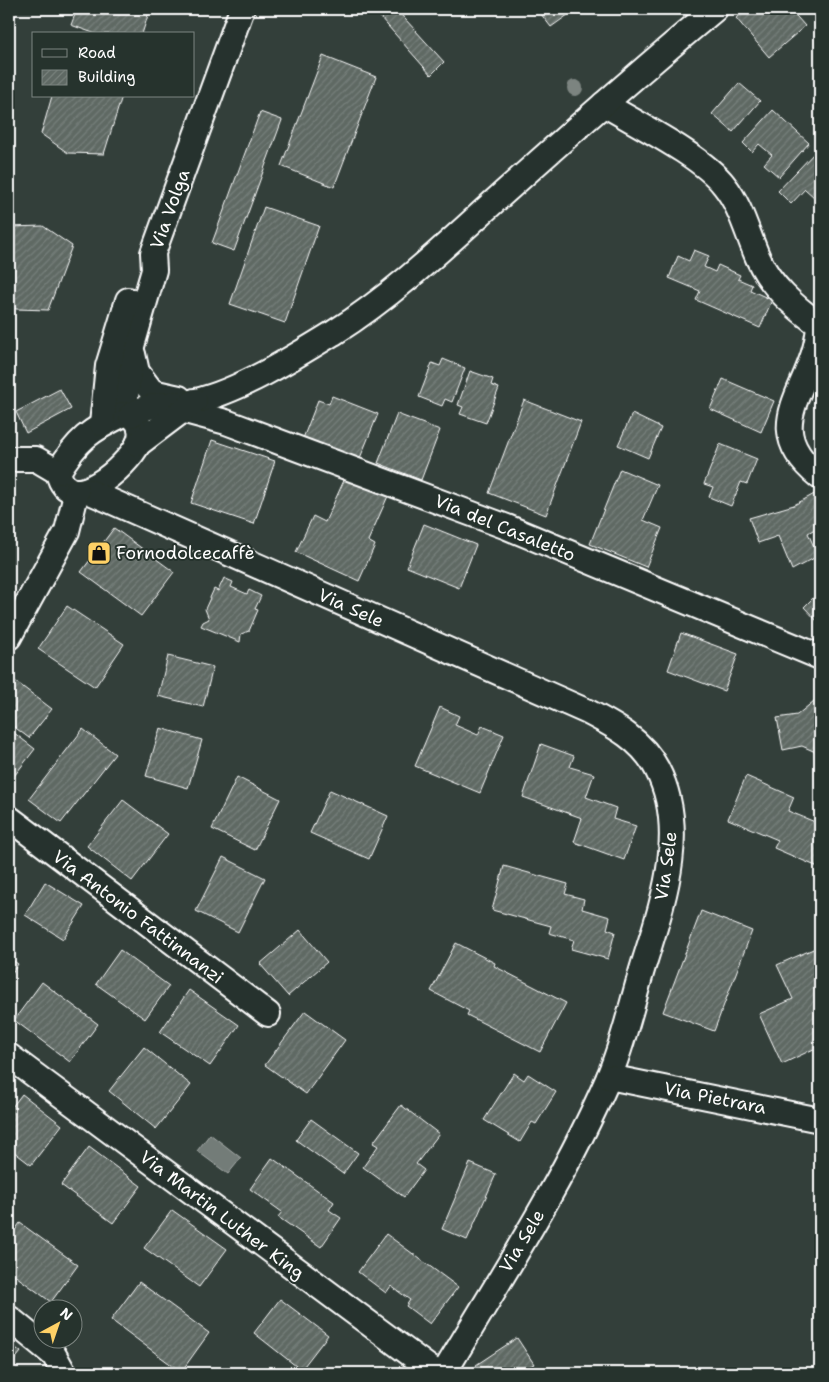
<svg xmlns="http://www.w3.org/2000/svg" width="829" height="1382" font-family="'Shantell Sans',sans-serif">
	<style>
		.water { fill: #737b78; stroke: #abb0ae }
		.building { fill: url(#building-hatch); stroke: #fff }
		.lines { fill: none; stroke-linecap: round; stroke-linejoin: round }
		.street-casing { stroke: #fff; stroke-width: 28 }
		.street { stroke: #26332d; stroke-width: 24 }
		.tree { fill: #7c8480 }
		.labels { text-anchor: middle; stroke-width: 4; stroke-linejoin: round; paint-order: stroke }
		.street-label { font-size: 18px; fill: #fff; stroke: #26332d }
		.poi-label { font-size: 18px; fill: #fff; stroke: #26332d; text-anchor: start }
	</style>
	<defs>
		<pattern id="building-hatch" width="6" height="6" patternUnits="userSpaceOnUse" patternTransform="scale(1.25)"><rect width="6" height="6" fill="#5f6964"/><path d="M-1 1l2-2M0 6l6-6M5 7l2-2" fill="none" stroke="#77807b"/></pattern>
	</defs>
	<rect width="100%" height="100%" fill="#333f3a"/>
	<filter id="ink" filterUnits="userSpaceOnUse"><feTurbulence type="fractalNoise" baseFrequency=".02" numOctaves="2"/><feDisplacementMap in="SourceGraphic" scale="10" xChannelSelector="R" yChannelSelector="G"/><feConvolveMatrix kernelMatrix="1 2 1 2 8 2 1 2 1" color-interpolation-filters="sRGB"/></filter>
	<g filter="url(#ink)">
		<polygon class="water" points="210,1134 241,1158 228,1174 197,1151"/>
		<g class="building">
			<polygon points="77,9 150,9 142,34 96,34 71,25"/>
			<polygon points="373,9 396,9 444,62 431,75"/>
			<polygon points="537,9 570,9 572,12 551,27"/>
			<polygon points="747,9 790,9 805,26 769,57 736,18"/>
			<polygon points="323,56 376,77 334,187 281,166"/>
			<polygon points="739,83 760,101 733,132 712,114"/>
			<polygon points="52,96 122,96 104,154 68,153 41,134"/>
			<polygon points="773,110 809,143 779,177 764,164 772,155 759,144 752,152 743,143"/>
			<polygon points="260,112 282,120 234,251 212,243"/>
			<polygon points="816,151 820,155 820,193 815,198 805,189 791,204 778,191"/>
			<polygon points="264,207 319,226 285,323 230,304"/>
			<polygon points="43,226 72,246 48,310 16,309 9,304 10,227"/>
			<polygon points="694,250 709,256 704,267 715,272 718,265 740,275 738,279 752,285 750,290 772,300 760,328 696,300 700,291 669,278 678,256 689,261"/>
			<polygon points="443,359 465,368 452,402 445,399 442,406 419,397 432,363 440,366"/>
			<polygon points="470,371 493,379 491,385 499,388 486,423 460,414 463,407 458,405"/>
			<polygon points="723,379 774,401 761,432 710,409"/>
			<polygon points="60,389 71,409 26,433 16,412"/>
			<polygon points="332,396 378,414 358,463 302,441 318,400 329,404"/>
			<polygon points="524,400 581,422 546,515 489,493"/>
			<polygon points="397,414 440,430 421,480 378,463"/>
			<polygon points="632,414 661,428 648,458 618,445"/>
			<polygon points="212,440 275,461 254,524 191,503"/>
			<polygon points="720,444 757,459 747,484 741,482 731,506 709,497 713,487 704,484"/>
			<polygon points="620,469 658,485 643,520 662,528 646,567 590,544"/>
			<polygon points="346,476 388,496 368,541 375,545 359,581 296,552 313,516 325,522"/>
			<polygon points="820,491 820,526 808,533 818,556 792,570 778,536 758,543 749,518 794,505"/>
			<polygon points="424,524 476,545 459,588 407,567"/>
			<polygon points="114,528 174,572 141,616 81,572"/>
			<polygon points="224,578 233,582 231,587 247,594 249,590 261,596 255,609 258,610 249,631 241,634 240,642 201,626 203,622 209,619 205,609 214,589 218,591"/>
			<polygon points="820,591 820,624 804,607"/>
			<polygon points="67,606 124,644 95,687 38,649"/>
			<polygon points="681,633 738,654 724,691 668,670"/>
			<polygon points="168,656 213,667 203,707 158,696"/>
			<polygon points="15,681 52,709 29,738 9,723 9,689"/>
			<polygon points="820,696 820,754 802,746 783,750 777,718 797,715"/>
			<polygon points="440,707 459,716 455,725 478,735 482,726 504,735 480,793 415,766"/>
			<polygon points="160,728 202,740 188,788 146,776"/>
			<polygon points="9,729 35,749 11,780 9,778"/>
			<polygon points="83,729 115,754 61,823 29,799"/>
			<polygon points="541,744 574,756 570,767 594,774 586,797 616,808 613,819 636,826 624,860 574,842 582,818 523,797"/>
			<polygon points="746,776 794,797 788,811 820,824 818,867 774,848 778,840 728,819"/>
			<polygon points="237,777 280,799 255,850 212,829"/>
			<polygon points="330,790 388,816 369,859 310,833"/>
			<polygon points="123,800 168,834 132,881 87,846"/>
			<polygon points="223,857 265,878 238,932 196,911"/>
			<polygon points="504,866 568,884 565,894 584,899 582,909 610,917 607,929 615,932 608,959 571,949 574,940 549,933 551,926 492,910"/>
			<polygon points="45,882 84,906 63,939 25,915"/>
			<polygon points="701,911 752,931 714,1031 663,1012"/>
			<polygon points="300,930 327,962 288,996 260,964"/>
			<polygon points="456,943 495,963 494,966 566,1003 540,1052 467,1015 469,1011 431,991"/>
			<polygon points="820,946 820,1046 782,1064 759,1014 793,999 777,965"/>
			<polygon points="120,950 169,986 145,1019 96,984"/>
			<polygon points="9,958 18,964 9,977"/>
			<polygon points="42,982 98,1024 70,1062 14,1020"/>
			<polygon points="189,990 239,1025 210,1066 160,1032"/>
			<polygon points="305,1011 345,1040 306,1094 265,1065"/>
			<polygon points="144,1047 191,1085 156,1129 109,1091"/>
			<polygon points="514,1073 524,1080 528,1074 556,1092 536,1124 532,1122 520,1142 484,1120"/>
			<polygon points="22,1094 62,1125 31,1165 9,1148 9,1111"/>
			<polygon points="401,1105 439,1134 416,1164 424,1170 404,1197 363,1167 378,1146 373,1143"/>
			<polygon points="311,1119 358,1153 343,1174 296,1140"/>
			<polygon points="89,1147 141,1186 113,1223 61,1185"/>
			<polygon points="272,1158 334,1202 329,1210 341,1218 321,1247 278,1217 282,1212 250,1189"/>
			<polygon points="470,1163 496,1174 467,1240 442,1229"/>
			<polygon points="172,1210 227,1249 199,1287 144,1248"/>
			<polygon points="20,1223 78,1265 51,1302 9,1271 9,1238"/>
			<polygon points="386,1234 458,1287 430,1324 406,1306 410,1300 391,1286 386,1293 358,1272"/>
			<polygon points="139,1282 209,1333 181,1372 111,1320"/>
			<polygon points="280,1299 328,1335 301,1370 254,1333"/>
			<polygon points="517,1338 534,1364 527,1368 530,1373 482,1373 476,1365"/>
			<polygon points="9,1343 21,1352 9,1367"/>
		</g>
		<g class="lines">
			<g class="street-casing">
				<g id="street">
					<path d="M604,104c33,20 98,52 120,81 17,21 23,48 34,73 13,29 36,48 61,67 -3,63 -65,100 1,152"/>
					<polyline points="133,354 137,372 152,392 179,398"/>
					<polyline points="185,411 226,422 507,527 820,657"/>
					<polyline points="124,414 132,346 154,270 153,253 242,9"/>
					<path d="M124,414c15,1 20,18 14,30 -10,21 -69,76 -80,28 19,-32 32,-42 66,-58z"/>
					<path d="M131,415c21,-14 42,-9 65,-14 44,-10 100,-45 139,-69 63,-40 116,-92 172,-142 68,-61 137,-122 208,-181"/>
					<polyline points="102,424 108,366 128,300"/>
					<polyline points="138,444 195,401"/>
					<polyline points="9,459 36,459 58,472"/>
					<path d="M88,491l500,221c27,14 54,28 69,57 31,60 7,130 -12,191 -12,38 -21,83 -37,119 -45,103 -107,198 -164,294"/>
					<polyline points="9,637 67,531 77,491"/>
					<polyline points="9,818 268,1014"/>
					<polyline points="9,1056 436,1373"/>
					<polyline points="609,1077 820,1120"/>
					<polyline points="9,1318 54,1355 64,1373"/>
				</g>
			</g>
			<use href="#street" class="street"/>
		</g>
		<circle class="tree" cx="575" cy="88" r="8"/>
	</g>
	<defs>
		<g id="shop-square" transform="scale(1.25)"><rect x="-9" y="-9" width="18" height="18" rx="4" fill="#ffd166" stroke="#26332d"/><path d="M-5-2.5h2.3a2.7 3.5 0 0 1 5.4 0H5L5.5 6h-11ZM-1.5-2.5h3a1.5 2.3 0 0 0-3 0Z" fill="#111"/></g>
	</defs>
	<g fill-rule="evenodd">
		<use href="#shop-square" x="99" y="553"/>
	</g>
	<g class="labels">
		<g class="street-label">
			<text transform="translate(170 209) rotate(-70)" y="6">Via Volga</text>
			<text transform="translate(505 528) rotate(22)" y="6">Via del Casaletto</text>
			<text transform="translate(351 608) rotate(24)" y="6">Via Sele</text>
			<text transform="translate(666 866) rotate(-82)" y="6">Via Sele</text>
			<text transform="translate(138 917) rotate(37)" y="6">Via Antonio Fattinnanzi</text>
			<text transform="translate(715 1098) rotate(11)" y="6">Via Pietrara</text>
			<text transform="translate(222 1215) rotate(37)" y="6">Via Martin Luther King</text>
			<text transform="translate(522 1241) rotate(-59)" y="6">Via Sele</text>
		</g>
		<g class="poi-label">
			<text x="116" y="559">Fornodolcecaffè</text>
		</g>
	</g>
	<rect width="829" height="1382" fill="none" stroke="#26332d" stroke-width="30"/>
	<rect x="15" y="15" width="799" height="1352" fill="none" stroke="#fff" stroke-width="2" filter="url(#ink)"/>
	<rect x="32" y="32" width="162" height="65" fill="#26332d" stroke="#7d8581"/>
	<rect x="42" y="49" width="25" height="8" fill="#26332d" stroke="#7d8581"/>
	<text x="78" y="58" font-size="15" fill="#ffffff">Road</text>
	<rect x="42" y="70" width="25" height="15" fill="url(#building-hatch)" stroke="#7d8581"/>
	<text x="78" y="82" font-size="15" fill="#ffffff">Building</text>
	<g transform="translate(58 1324) rotate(40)"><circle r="24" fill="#26332d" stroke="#7d8581"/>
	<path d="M0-4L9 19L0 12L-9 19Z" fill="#ffd166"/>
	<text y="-8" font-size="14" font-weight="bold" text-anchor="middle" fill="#ffffff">N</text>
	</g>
</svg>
